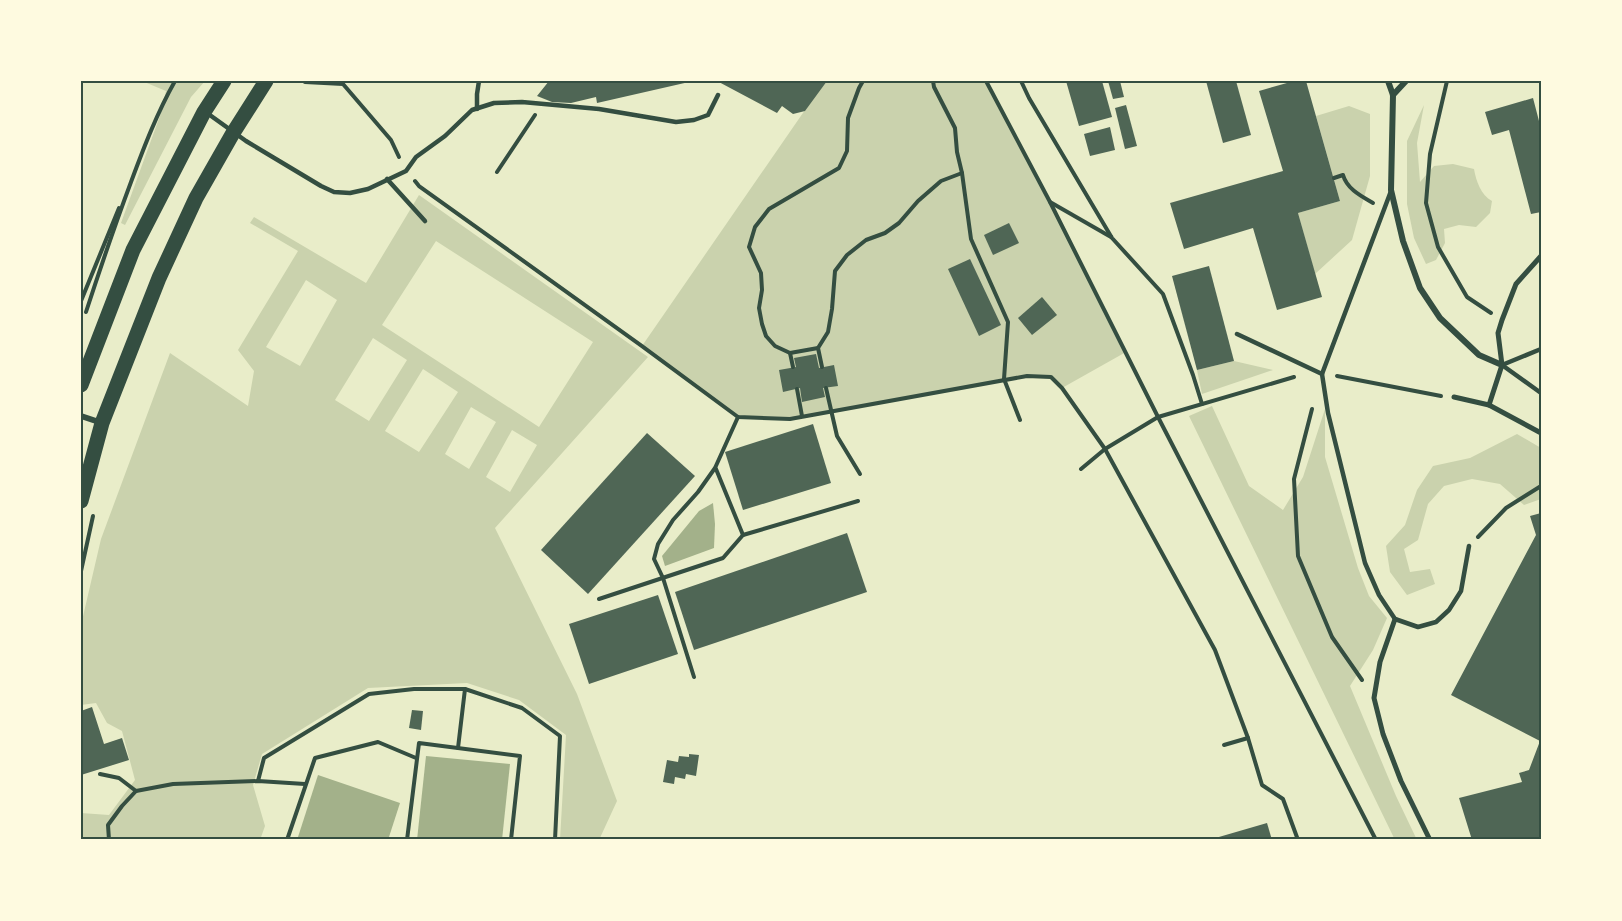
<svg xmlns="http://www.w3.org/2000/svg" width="1622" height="921" font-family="'Noto Sans',sans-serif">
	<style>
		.green { fill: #cad2ad; fill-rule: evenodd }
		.water { fill: #a3b18a }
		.building { fill: #4f6655 }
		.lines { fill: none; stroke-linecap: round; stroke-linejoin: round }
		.path { stroke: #344e41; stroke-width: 4 }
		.service { stroke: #344e41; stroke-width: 4.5 }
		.pedestrian { stroke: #344e41; stroke-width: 5 }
		.minor { stroke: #344e41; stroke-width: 6 }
		.primary { stroke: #344e41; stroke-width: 15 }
		.neatline { fill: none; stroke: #344e41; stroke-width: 2 }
	</style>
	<rect width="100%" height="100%" fill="#e9edc9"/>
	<g class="green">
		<polygon points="142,81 205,81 191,97 125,225 121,223 161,113 166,91"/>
		<polygon points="825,81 985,81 1126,352 1062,388 1051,377 1027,376 790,419 738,417 642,346"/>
		<path d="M1424,105l-7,38 3,39 14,-16 19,-2 21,5c2,12 7,26 18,32l-2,12 -14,14 -17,-2 -15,4 1,14 -9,17 -10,4 -12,-26 -7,-34v-63z"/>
		<polygon points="1349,106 1370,114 1370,176 1352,240 1315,274 1298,213 1340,201 1316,116"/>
		<path d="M419,195l229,162 -153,171 82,166 40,107 -18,39h-39l6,-105 -47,-35 -52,-17 -99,5 -106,66 -9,31 12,41 -5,14h-179v-27l28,2 26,-35 -13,-49 -15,-8 -11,-20 -15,2v-80l20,-86 69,-186 78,53 6,-35 -16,-21 60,-99 -48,-28 4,-6 112,66zM436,241l157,101 -54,85 -157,-102zM306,280l31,20 -37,66 -34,-19zM373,338l34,22 -38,61 -34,-21zM423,369l35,23 -39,60 -34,-21zM471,407l25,15 -27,47 -24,-15zM512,430l25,15 -27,47 -24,-15z"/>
		<polygon points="1234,361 1273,370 1202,394 1197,370"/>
		<polygon points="1212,406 1249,486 1283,510 1303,477 1325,409 1325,457 1358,568 1369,596 1387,618 1373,650 1350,686 1396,796 1417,840 1395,840 1189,416"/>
		<polygon points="1517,434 1541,448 1541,499 1524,505 1500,484 1472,479 1444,486 1428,504 1418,540 1404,549 1410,572 1430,569 1435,584 1407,595 1390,572 1386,546 1405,525 1417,490 1433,466 1470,458"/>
	</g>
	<g class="water">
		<polygon points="713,503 715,524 714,548 665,566 662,556 699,511"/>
		<polygon points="426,756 510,764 502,840 417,840"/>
		<polygon points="318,775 400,803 388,840 307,840 298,837"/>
	</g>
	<g class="building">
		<polygon points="549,81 689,81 689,82 597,103 596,97 571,103 552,102 537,96"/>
		<polygon points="717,81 827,81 805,111 793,114 782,106 777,113"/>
		<polygon points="1066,81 1102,81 1112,117 1079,126"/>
		<polygon points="1108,81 1120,81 1124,97 1113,99"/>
		<polygon points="1206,81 1236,81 1251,135 1223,143"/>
		<polygon points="1294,81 1306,81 1340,201 1298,213 1322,297 1277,310 1253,228 1184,249 1170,203 1283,171 1259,91"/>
		<polygon points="1533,98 1539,121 1541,120 1541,212 1531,214 1509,130 1492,135 1485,112"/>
		<polygon points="1126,105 1137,146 1125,149 1115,108"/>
		<polygon points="1110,127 1115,150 1090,156 1084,134"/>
		<polygon points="1009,223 1019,243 993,255 984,235"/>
		<polygon points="970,259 1001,325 979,336 948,269"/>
		<polygon points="1209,266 1234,361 1197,370 1172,276"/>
		<polygon points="1042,297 1057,315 1032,335 1018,318"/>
		<polygon points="816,354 819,368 834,365 838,386 823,388 825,397 802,402 800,388 783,392 779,370 796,367 794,358"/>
		<polygon points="813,424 831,483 743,510 725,452"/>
		<polygon points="647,433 695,476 588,594 541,550"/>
		<polygon points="1541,513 1541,840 1472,840 1459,798 1522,782 1519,773 1529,770 1540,741 1451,695 1536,535 1530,516"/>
		<polygon points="847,533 867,592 694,650 675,592"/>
		<polygon points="658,595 678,654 589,684 569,624"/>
		<polygon points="92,707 104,744 122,738 129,760 81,775 81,711"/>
		<polygon points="412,710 423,711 421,730 409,728"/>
		<polygon points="689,754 699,755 696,776 686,774 685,779 675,777 674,784 663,782 667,760 678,762 679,756 689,757"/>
		<polygon points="1267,823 1272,840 1212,840 1212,839"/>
	</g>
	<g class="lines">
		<g class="path">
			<polyline points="194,81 197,81"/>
			<polyline points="863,81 859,88 848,118 847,151 839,168 769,209 755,227 749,247 761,273 762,290 759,308 762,324 766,336 775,346 790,353 818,348 828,332 832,309 835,271 847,255 866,240 885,233 899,223 918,201 941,181 962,173"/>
			<polyline points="933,81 934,87 955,128 957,152 962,173 971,239 1008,322 1004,379 1020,420"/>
			<polyline points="986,81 1050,202 1158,417 1376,840"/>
			<polyline points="1021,81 1029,98 1112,238 1163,294 1193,375 1202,404"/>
			<polyline points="1447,81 1430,154 1426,203 1438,247 1467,297 1491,313"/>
			<polyline points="305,82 343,84 391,140 399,157"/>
			<polyline points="497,172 535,115"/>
			<path d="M1334,178l9,-3c4,14 18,21 30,28"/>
			<polyline points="415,181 419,186 642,346 738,417 790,419 1027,376 1051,377 1062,388 1105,449 1215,650 1248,738 1262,785 1283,799 1298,840"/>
			<polyline points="1050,202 1111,237"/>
			<polyline points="81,301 119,208"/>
			<path d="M86,312c14,-43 29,-87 45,-130 13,-35 26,-69 44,-101"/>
			<polyline points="818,348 822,367"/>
			<polyline points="790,353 793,367"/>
			<polyline points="1337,376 1441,396"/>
			<polyline points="826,388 837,436 860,474"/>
			<polyline points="797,389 802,416"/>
			<polyline points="1312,409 1294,479 1298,556 1332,637 1362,680"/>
			<polyline points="716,469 743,535"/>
			<polyline points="1081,469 1105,449 1158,417 1294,377"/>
			<polyline points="1478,537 1506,508 1541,486"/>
			<polyline points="81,571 93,516"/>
			<polyline points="599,599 723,558 743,535 858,501"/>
			<polyline points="694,677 663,578 654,559 658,544 673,520 698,492 715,468 738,417"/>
			<polyline points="1224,745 1248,738"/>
			<polyline points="458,748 465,689"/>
			<polyline points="100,774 119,778 136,791 173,784 258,781 305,784"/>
			<polyline points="258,781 264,758 369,694 414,689 465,689 522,708 560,736 555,840"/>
			<polyline points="109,840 108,825 122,806 136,791"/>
			<polyline points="287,840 315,758 378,742 416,758"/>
			<polyline points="407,840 419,743 520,756 511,840"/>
		</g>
		<g class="service">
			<polyline points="477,109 477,94 479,81"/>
			<polyline points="207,113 246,141 321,186 334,192 350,193 368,189 406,171 416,157 445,136 472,110 494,103 522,102 599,109 676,122 694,120 708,115 718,95"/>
			<polyline points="387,179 425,221"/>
			<polyline points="1391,191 1322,374 1328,413 1365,563 1379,595 1395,619 1418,627 1436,622 1449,610 1461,591 1469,546"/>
			<polyline points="1237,334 1322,374"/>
			<polyline points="1541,349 1502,365 1541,393"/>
		</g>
		<g class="pedestrian">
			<polyline points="1454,397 1489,405 1502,365 1498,333 1502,320 1516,284 1541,256"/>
			<polyline points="1489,405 1541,433"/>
			<polyline points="1395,619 1380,662 1374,698 1383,734 1401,781 1430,840"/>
		</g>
		<g class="minor">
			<polyline points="1388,81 1393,95 1391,190 1403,241 1420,288 1440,318 1479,355 1502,365"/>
			<polyline points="1393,95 1406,81"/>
			<polyline points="81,416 102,423"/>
		</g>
		<g class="primary">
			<polyline points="81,385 133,250 204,112 224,81"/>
			<polyline points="81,501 102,423 159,278 196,198 233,133 266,81"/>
		</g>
	</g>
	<rect width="1622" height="921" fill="none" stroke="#fefae0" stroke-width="165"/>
	<rect x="82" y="82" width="1458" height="756" class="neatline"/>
</svg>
